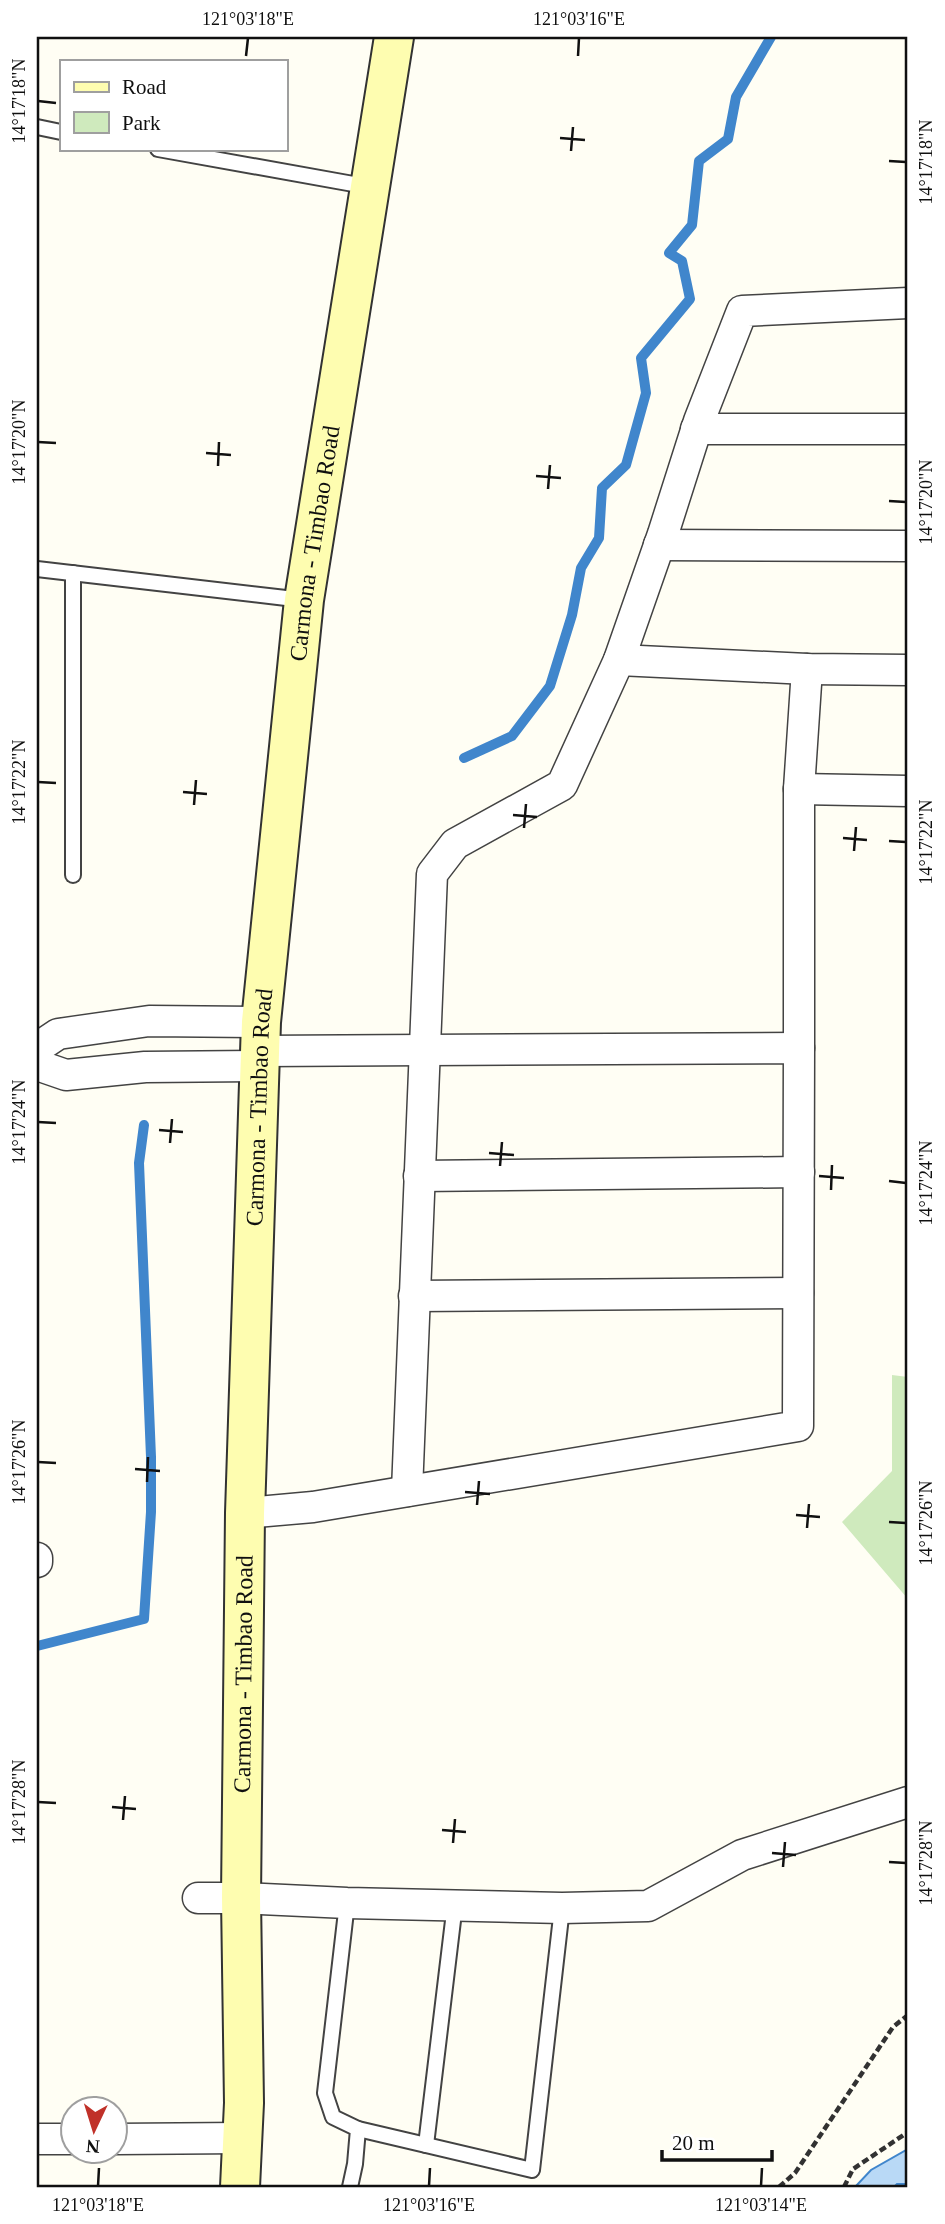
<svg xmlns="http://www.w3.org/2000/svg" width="945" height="2224" font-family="'Times New Roman',serif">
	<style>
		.green { fill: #cfeabd }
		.water { fill: #b9d9f6; stroke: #4086cc; stroke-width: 2 }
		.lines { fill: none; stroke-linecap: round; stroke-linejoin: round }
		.stream { stroke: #4086cc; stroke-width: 10 }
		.lane-casing { stroke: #434343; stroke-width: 18 }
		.street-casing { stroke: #434343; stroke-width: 33 }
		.secondary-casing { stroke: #323232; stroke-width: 42 }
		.path { stroke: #323232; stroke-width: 4.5; stroke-dasharray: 7 3.5; stroke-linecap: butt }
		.lane { stroke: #fff; stroke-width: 14 }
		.street { stroke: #fff; stroke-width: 30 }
		.secondary { stroke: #fefdb0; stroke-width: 38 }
		.ticks { fill: none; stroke: #101010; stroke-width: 2.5 }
		.labels { text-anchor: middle; stroke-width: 7; stroke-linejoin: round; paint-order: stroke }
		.street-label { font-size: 24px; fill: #101010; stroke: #fff }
		.neatline { fill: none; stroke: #101010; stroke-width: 2.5 }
		.ticks-label { font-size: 18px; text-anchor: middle; fill: #101010 }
	</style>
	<rect width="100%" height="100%" fill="#fffef4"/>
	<polygon class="green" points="892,1375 908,1377 908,1599 842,1522 892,1471"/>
	<polygon class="water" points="908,2149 908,2184 897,2184 894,2187 855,2187 871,2170"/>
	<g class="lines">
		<g class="stream">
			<polyline points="464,758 512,736 550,686 572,615 581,568 599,538 602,488 626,465 646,393 641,358 690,299 682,261 669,253 692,225 699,161 728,139 736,97 771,37"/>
			<polyline points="37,1646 144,1619 151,1512 151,1457 139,1163 144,1125"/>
		</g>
		<g class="lane-casing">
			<g id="lane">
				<polyline points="37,127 61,132"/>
				<polyline points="158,149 370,187"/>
				<polyline points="37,569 303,600"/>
				<polyline points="73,573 73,875"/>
				<polyline points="347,1903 325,2093 333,2117 358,2129 355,2164 350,2187"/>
				<polyline points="358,2129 532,2170 562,1908"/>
				<polyline points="426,2145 455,1904"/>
			</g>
		</g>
		<g class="street-casing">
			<g id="street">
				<polyline points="696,429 908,429"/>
				<polyline points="659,545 908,546"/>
				<polyline points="619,660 807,669 908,670"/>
				<polyline points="799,789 908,791"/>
				<polyline points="37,1048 58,1034 149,1021 261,1022"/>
				<polyline points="799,1048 799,789 807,669"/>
				<polyline points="37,1065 66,1075 145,1067 259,1066"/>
				<polyline points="419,1176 799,1172"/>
				<polyline points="414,1296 798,1293"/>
				<polyline points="407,1491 432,874 455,844 562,785 619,660 663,534 699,421 742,311 908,303"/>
				<polyline points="245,1513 313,1507 798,1426 799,1048 260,1051"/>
				<polyline points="37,1558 37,1562"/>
				<polyline points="198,1898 241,1898 347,1903 562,1908 648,1906 742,1855 908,1802"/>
				<polyline points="37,2139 74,2139"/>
				<polyline points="116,2139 242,2138"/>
			</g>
		</g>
		<g class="secondary-casing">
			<g id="secondary">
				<path id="s1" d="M240,2187l4,-84 -3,-205 4,-385 16,-491 43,-422 90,-563"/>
			</g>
		</g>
		<g class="path">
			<polyline points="779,2187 795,2173 893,2027 908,2015"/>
			<polyline points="844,2187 853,2169 908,2132"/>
		</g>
		<use href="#lane" class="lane"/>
		<use href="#street" class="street"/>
		<use href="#secondary" class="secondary"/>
	</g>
	<path class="ticks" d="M246,56l2,-18M578,56l1,-18M38,101l18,2M560,138l25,2M571,151l2,-24M889,161l17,1M38,442l18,1M206,453l25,2M218,466l1,-24M536,476l25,2M548,489l2,-24M889,501l17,1M38,782l18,1M183,792l24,2M194,805l2,-25M513,815l24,2M524,828l2,-24M843,838l24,2M889,841l17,1M854,851l2,-24M38,1122l18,1M159,1130l24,2M170,1143l2,-24M489,1153l25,2M500,1166l2,-24M819,1176l25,2M889,1181l17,2M831,1190l1,-25M38,1462l18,1M135,1469l25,2M147,1482l1,-25M465,1492l25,2M477,1505l2,-24M796,1515l24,2M889,1522l17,1M807,1528l2,-24M38,1802l18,1M112,1807l24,2M123,1820l2,-24M442,1830l24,2M453,1843l2,-24M772,1853l24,2M889,1862l17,1M783,1867l2,-25M98,2186l1,-18M429,2186l1,-18M761,2186l1,-18"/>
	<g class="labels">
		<g class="street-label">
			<text dy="8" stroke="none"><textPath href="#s1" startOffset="1647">Carmona - Timbao Road</textPath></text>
			<text dy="8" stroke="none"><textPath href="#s1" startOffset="1080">Carmona - Timbao Road</textPath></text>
			<text dy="8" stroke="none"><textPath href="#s1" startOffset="513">Carmona - Timbao Road</textPath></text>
		</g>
	</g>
	<rect width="945" height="2224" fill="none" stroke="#ffffff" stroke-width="77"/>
	<rect x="60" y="60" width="228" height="91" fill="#ffffff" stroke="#9f9f9f" stroke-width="2"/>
	<rect x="74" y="82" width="35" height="10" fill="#fefdb0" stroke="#9f9f9f" stroke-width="2"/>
	<text x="122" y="94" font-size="21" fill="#101010">Road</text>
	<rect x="74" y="112" width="35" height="21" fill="#cfeabd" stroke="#9f9f9f" stroke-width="2"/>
	<text x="122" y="130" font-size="21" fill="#101010">Park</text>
	<g transform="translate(94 2130) rotate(184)"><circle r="33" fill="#ffffff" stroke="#9f9f9f" stroke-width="2"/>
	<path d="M0-5L12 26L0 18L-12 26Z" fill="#c03129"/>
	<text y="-10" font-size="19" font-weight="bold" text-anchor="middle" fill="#101010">N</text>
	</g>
	<path d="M662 2150v10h110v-10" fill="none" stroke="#101010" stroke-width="3.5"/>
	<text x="672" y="2150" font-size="21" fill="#101010" stroke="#ffffff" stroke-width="5" paint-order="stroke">20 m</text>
	<rect x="38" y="38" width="868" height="2148" class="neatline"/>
	<g class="ticks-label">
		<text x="248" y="25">121°03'18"E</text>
		<text x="579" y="25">121°03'16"E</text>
		<text transform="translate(19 101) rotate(-90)" y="6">14°17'18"N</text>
		<text transform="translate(926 162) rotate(-90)" y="6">14°17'18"N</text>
		<text transform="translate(19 442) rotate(-90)" y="6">14°17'20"N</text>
		<text transform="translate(926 502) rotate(-90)" y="6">14°17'20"N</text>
		<text transform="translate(19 782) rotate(-90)" y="6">14°17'22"N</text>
		<text transform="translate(926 842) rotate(-90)" y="6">14°17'22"N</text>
		<text transform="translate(19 1122) rotate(-90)" y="6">14°17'24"N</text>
		<text transform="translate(926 1183) rotate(-90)" y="6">14°17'24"N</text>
		<text transform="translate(19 1462) rotate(-90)" y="6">14°17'26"N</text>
		<text transform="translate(926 1523) rotate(-90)" y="6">14°17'26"N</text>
		<text transform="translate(19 1802) rotate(-90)" y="6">14°17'28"N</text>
		<text transform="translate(926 1863) rotate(-90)" y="6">14°17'28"N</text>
		<text x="98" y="2211">121°03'18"E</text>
		<text x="429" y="2211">121°03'16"E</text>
		<text x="761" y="2211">121°03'14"E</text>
	</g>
</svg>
